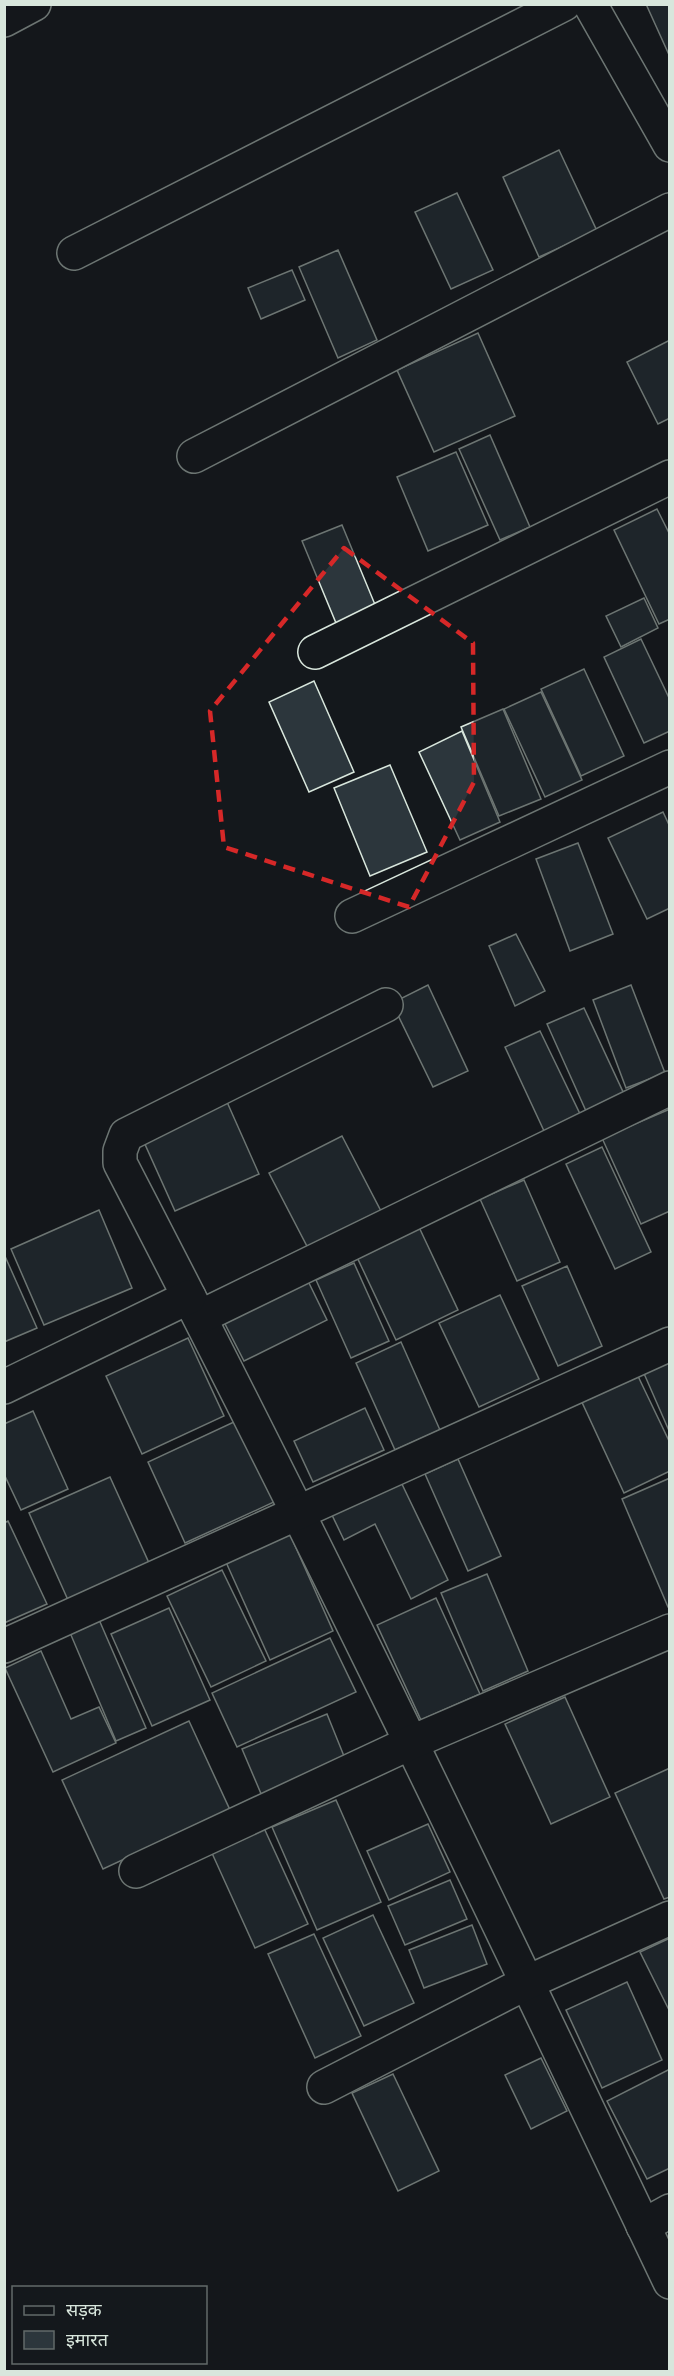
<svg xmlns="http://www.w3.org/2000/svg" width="674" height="2376" font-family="'Source Sans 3','Noto Sans Devanagari',sans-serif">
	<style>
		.building { fill: #2c363c; stroke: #d8e6dc; stroke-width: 1.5 }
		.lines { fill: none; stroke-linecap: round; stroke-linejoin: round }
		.street-casing { stroke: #d8e6dc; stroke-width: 36 }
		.street { stroke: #14181c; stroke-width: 33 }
		.marked { fill: none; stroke: #d62828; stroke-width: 4.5; stroke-dasharray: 12 8; stroke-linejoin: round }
	</style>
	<rect width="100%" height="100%" fill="#14181c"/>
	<g class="building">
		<polygon points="646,4 670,4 670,57"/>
		<polygon points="559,150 597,231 539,257 503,177"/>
		<polygon points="457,193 493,270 451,289 415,212"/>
		<polygon points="338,250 377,340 338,358 299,267"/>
		<polygon points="292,270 305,300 261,319 248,288"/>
		<polygon points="478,333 515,416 434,452 397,370"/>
		<polygon points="670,340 670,418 658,424 627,362"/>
		<polygon points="490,435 530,527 500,540 459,449"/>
		<polygon points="456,452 488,525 428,551 397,477"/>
		<polygon points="657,509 670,535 670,619 659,624 614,530"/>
		<polygon points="342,525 376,607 336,623 302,541"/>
		<polygon points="644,598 658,628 621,647 606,616"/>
		<polygon points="641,639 670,700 670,731 644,743 604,657"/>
		<polygon points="584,669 624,756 581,776 541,689"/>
		<polygon points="314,681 354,772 309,792 269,702"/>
		<polygon points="541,692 582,780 545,797 504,709"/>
		<polygon points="503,709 541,799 499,816 461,727"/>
		<polygon points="462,731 500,822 460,840 419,752"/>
		<polygon points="390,765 427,852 370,876 334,788"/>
		<polygon points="663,812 670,827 670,908 647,919 608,838"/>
		<polygon points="578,843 613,934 570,951 536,859"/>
		<polygon points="516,934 545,991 515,1006 489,946"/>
		<polygon points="428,985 468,1071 433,1087 392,1003"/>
		<polygon points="631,985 665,1073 626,1088 593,1000"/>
		<polygon points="584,1008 624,1094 586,1111 547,1024"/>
		<polygon points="540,1031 581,1116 545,1133 505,1047"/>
		<polygon points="223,1093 259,1174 175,1211 139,1131"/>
		<polygon points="670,1109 670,1211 641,1224 602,1138"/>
		<polygon points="342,1136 383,1215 310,1252 269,1173"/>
		<polygon points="602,1147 651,1252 615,1269 566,1164"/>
		<polygon points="524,1180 560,1262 517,1281 480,1199"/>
		<polygon points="99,1210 132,1288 44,1325 11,1249"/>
		<polygon points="418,1225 458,1310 396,1340 356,1255"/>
		<polygon points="4,1254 37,1328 4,1342"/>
		<polygon points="354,1263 389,1341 351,1358 316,1280"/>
		<polygon points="567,1266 602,1346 558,1366 522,1286"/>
		<polygon points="307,1279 327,1320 244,1361 223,1320"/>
		<polygon points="500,1295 539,1379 479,1407 439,1323"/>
		<polygon points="188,1338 224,1416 142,1454 106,1376"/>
		<polygon points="401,1342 440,1430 395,1450 356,1363"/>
		<polygon points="670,1357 670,1433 642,1369"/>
		<polygon points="636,1372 670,1443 670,1471 624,1493 580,1398"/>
		<polygon points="365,1408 384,1450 313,1482 294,1441"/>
		<polygon points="33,1411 68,1489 21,1510 4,1474 4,1424"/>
		<polygon points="236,1421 274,1502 185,1543 148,1462"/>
		<polygon points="458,1459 501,1556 468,1571 425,1474"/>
		<polygon points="110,1477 149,1563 68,1600 29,1513"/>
		<polygon points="670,1478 670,1607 668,1607 622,1499"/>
		<polygon points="400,1480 448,1580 411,1599 375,1524 344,1540 331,1513"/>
		<polygon points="8,1521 47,1604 4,1623 4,1523"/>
		<polygon points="289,1532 333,1631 270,1660 225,1560"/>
		<polygon points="222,1570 266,1661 211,1687 167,1596"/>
		<polygon points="487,1574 528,1671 483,1691 441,1593"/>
		<polygon points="436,1598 480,1694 421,1720 377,1625"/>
		<polygon points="169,1608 210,1700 152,1726 111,1634"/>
		<polygon points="97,1615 146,1728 116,1741 68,1628"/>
		<polygon points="330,1638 356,1692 237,1747 212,1693"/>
		<polygon points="41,1651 71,1719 99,1707 116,1743 53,1772 5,1668"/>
		<polygon points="565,1697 610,1797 551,1824 505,1724"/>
		<polygon points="327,1714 346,1761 262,1796 242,1749"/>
		<polygon points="189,1721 230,1810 103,1869 62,1780"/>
		<polygon points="670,1768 670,1897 664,1899 615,1793"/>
		<polygon points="336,1800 381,1902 317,1930 272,1827"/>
		<polygon points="428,1824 450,1872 389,1900 367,1851"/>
		<polygon points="264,1828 308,1924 255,1948 211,1851"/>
		<polygon points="450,1880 467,1919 405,1945 388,1906"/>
		<polygon points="373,1915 414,2003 364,2026 323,1938"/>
		<polygon points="472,1925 487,1964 424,1988 409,1950"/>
		<polygon points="314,1934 361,2036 315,2058 268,1954"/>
		<polygon points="670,1938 670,2012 640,1952"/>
		<polygon points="627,1982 662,2060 602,2088 566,2010"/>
		<polygon points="541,2058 567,2111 531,2129 505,2075"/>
		<polygon points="670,2069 670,2168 647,2179 607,2101"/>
		<polygon points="393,2074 439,2171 398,2191 352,2093"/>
	</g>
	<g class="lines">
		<g class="street-casing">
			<g id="street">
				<polyline points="590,4 670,145"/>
				<polyline points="4,20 34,4"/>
				<polyline points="74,253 564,4"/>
				<polyline points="194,456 670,210"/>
				<polyline points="315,652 670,477"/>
				<polyline points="352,916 670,767"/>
				<path d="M386,1005l-260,130 -6,16v12c192,369 371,743 550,1119"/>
				<polyline points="200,1317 670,1088"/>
				<polyline points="4,1387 189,1297"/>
				<polyline points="4,1646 670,1344"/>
				<polyline points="136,1871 410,1743 670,1631"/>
				<polyline points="324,2087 526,1983 670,1918"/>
				<polyline points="643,2226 670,2211"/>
			</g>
		</g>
		<use href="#street" class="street"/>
	</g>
	<path d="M0 0H674V2376H0ZM344,548l129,95 1,139 -65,125 -185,-60 -14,-136z" fill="#14181c" fill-opacity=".55" fill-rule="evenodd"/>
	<path class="marked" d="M344,548l129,95 1,139 -65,125 -185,-60 -14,-136z"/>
	<rect width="674" height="2376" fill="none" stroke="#d8e6dc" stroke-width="12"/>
	<rect x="12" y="2286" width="195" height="78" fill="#14181c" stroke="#626a69" stroke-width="1.5"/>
	<rect x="24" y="2306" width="30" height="9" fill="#14181c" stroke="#626a69" stroke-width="1.5"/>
	<text x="66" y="2316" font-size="18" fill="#d8e6dc">सड़क</text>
	<rect x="24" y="2331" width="30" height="18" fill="#2c363c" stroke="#626a69" stroke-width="1.5"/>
	<text x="66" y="2346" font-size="18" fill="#d8e6dc">इमारत</text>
</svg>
